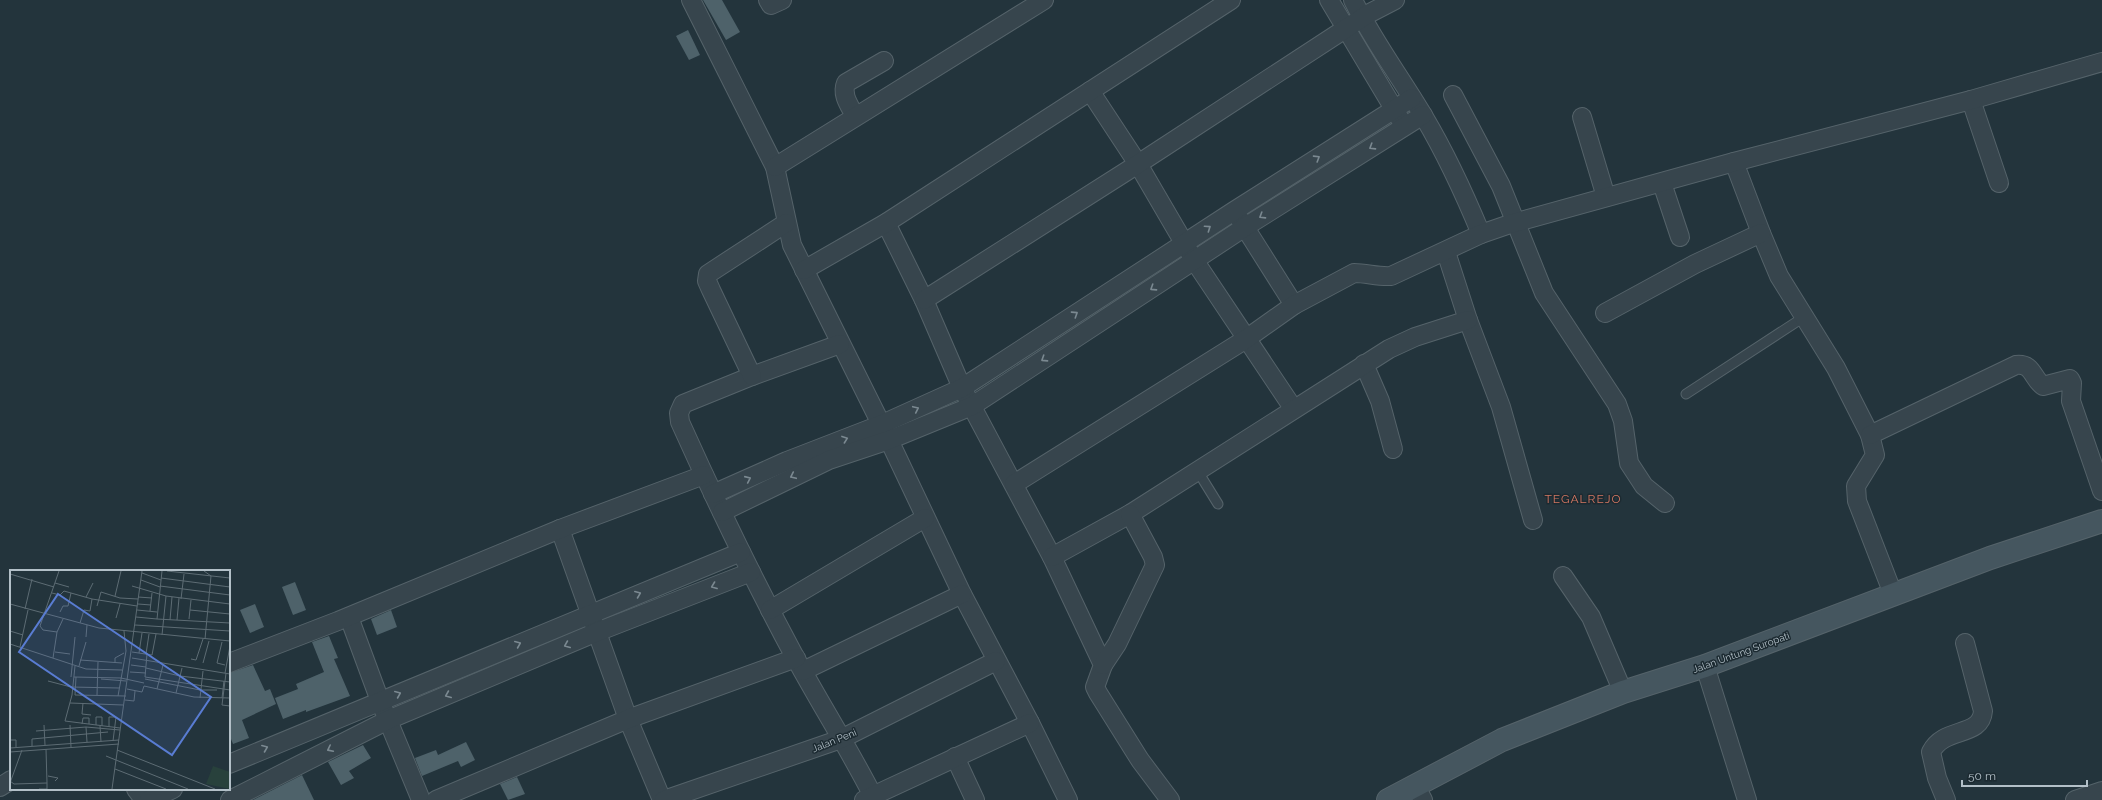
<svg xmlns="http://www.w3.org/2000/svg" width="2102" height="800" font-family="Raleway,sans-serif">
	<style>
		.building { fill: #4e626a }
		.lines { fill: none; stroke-linecap: round; stroke-linejoin: round }
		.lane-casing { stroke: #55636a; stroke-width: 11 }
		.street-casing { stroke: #55636a; stroke-width: 20 }
		.secondary-casing { stroke: #55636a; stroke-width: 24 }
		.lane { stroke: #37454d; stroke-width: 9 }
		.street { stroke: #37454d; stroke-width: 18 }
		.secondary { stroke: #45565f; stroke-width: 22 }
		.oneway { stroke: #7b8991 }
		.labels { text-anchor: middle; stroke-width: 3; stroke-linejoin: round; paint-order: stroke }
		.street-label { font-size: 10px; fill: #b3c0c8; stroke: #1c2a31 }
		.quarter-label { font-size: 12px; letter-spacing: 1px; fill: #d47762; stroke: #1c2a31 }
		.inset-road { fill: none; stroke: #5d6c74; stroke-width: 1 }
		.view { fill: #597cd2; fill-opacity: 0.15; stroke: #597cd2; stroke-width: 2 }
		.inset-edge { fill: none; stroke: #b3c0c8; stroke-width: 2 }
	</style>
	<rect width="100%" height="100%" fill="#23343c"/>
	<g class="building">
		<polygon points="703,0 722,0 740,32 726,40"/>
		<polygon points="688,30 700,55 689,60 676,36"/>
		<polygon points="295,582 306,610 293,615 282,587"/>
		<polygon points="255,604 264,627 250,633 240,610"/>
		<polygon points="391,610 397,627 377,635 371,619"/>
		<polygon points="329,636 338,658 334,659 350,696 306,712 306,710 283,719 275,698 298,689 296,684 324,672 312,642"/>
		<polygon points="253,665 265,691 270,689 276,704 242,720 249,738 233,744 229,734 229,673"/>
		<polygon points="466,742 475,760 461,767 458,761 422,776 415,758 436,750 438,755"/>
		<polygon points="363,745 371,758 349,771 354,778 341,785 328,762"/>
		<polygon points="302,775 314,800 253,800"/>
		<polygon points="517,777 525,794 508,800 500,784"/>
	</g>
	<g class="lines">
		<g class="lane-casing">
			<g id="lane">
				<polyline points="1686,394 1804,317"/>
				<polyline points="1197,470 1218,504"/>
			</g>
		</g>
		<g class="street-casing">
			<g id="street">
				<polyline points="691,0 775,167 792,245 889,440 962,594 1030,723 1068,800"/>
				<polyline points="768,0 771,5 782,0"/>
				<polyline points="1329,0 1400,119"/>
				<path d="M1353,0c20,41 48,78 71,117 22,37 40,76 57,117"/>
				<polyline points="1090,91 1138,164 1194,260 1293,408"/>
				<polyline points="1453,95 1501,186 1544,293 1617,404 1623,421 1629,463 1644,486 1665,503"/>
				<polyline points="1971,100 1999,183"/>
				<path d="M855,116c-5,-10 -14,-21 -9,-33l38,-22"/>
				<polyline points="1582,117 1606,197"/>
				<polyline points="1734,162 1761,233 1779,276 1836,368 1870,435 1875,455 1856,486 1857,501 1893,594"/>
				<polyline points="775,167 1044,0"/>
				<polyline points="1662,183 1680,237"/>
				<polyline points="1239,218 1294,305"/>
				<polyline points="886,223 924,300 962,388 1052,557 1103,665 1095,687 1098,693 1140,760 1170,800"/>
				<polyline points="1446,252 1468,320 1501,407 1533,520"/>
				<polyline points="804,270 886,223 1231,0"/>
				<polyline points="924,300 1138,164 1368,14 1395,0"/>
				<polyline points="1605,313 1695,264 1761,233"/>
				<path d="M840,344l-88,32 -69,28 -4,9 1,9c36,80 74,159 116,237 25,46 53,90 77,137"/>
				<polyline points="1364,364 1380,401 1393,449"/>
				<polyline points="752,376 711,290 707,281 708,274 786,223"/>
				<path d="M1870,435l146,-70c17,-2 16,13 27,21l27,-7 2,4 -1,18 31,90"/>
				<path d="M1014,484l232,-145 48,-34 60,-32c13,0 24,4 37,3l90,-42 29,-10 224,-62 237,-62 131,-38"/>
				<polyline points="713,494 787,461 880,425 962,388 1234,211 1412,98"/>
				<polyline points="722,512 829,460 889,440 972,406 1245,227 1423,115"/>
				<polyline points="560,529 628,719 662,800"/>
				<polyline points="1052,557 1130,514 1389,349 1415,337 1468,320"/>
				<polyline points="1563,576 1591,617 1623,692"/>
				<polyline points="770,610 925,518"/>
				<polyline points="349,617 380,701 421,800"/>
				<polyline points="229,663 338,621 560,529 704,475"/>
				<polyline points="1103,665 1117,644 1155,565 1153,557 1130,514"/>
				<polyline points="1705,666 1747,800"/>
				<polyline points="803,671 962,594"/>
				<polyline points="955,757 975,800"/>
				<polyline points="229,764 741,552"/>
				<polyline points="0,787 11,780"/>
				<polyline points="1416,787 1423,800"/>
				<polyline points="136,789 144,800"/>
				<polyline points="149,800 173,789"/>
				<polyline points="230,800 388,720 597,632 751,572"/>
				<polyline points="436,800 628,719 796,658"/>
				<polyline points="664,800 841,739 996,661"/>
				<polyline points="864,800 1030,723"/>
				<path d="M1946,800l-9,-22 -6,-26c13,-26 50,-14 52,-41l-18,-68"/>
				<polyline points="2075,800 2102,791"/>
			</g>
		</g>
		<g class="secondary-casing">
			<polyline id="secondary" points="1388,800 1502,740 1623,692 1705,666 1990,558 2102,521"/>
		</g>
		<use href="#lane" class="lane"/>
		<use href="#street" class="street"/>
		<use href="#secondary" class="secondary"/>
	</g>
	<defs><path id="oneway-chevron" d="M-2-3.5L2.5 0L-2 3.5" fill="none" stroke-width="1.6" stroke-linecap="round" stroke-linejoin="round"/></defs>
	<g class="oneway">
		<use href="#oneway-chevron" transform="translate(1372 147) rotate(148)"/>
		<use href="#oneway-chevron" transform="translate(1317 158) rotate(-32)"/>
		<use href="#oneway-chevron" transform="translate(1262 216) rotate(148)"/>
		<use href="#oneway-chevron" transform="translate(1208 228) rotate(-34)"/>
		<use href="#oneway-chevron" transform="translate(1153 288) rotate(147)"/>
		<use href="#oneway-chevron" transform="translate(1075 314) rotate(-33)"/>
		<use href="#oneway-chevron" transform="translate(1044 359) rotate(147)"/>
		<use href="#oneway-chevron" transform="translate(916 409) rotate(-25)"/>
		<use href="#oneway-chevron" transform="translate(845 439) rotate(-20)"/>
		<use href="#oneway-chevron" transform="translate(793 476) rotate(155)"/>
		<use href="#oneway-chevron" transform="translate(748 479) rotate(-24)"/>
		<use href="#oneway-chevron" transform="translate(714 586) rotate(159)"/>
		<use href="#oneway-chevron" transform="translate(638 594) rotate(-22)"/>
		<use href="#oneway-chevron" transform="translate(518 644) rotate(-23)"/>
		<use href="#oneway-chevron" transform="translate(567 645) rotate(157)"/>
		<use href="#oneway-chevron" transform="translate(398 694) rotate(-23)"/>
		<use href="#oneway-chevron" transform="translate(448 695) rotate(157)"/>
		<use href="#oneway-chevron" transform="translate(265 748) rotate(-22)"/>
		<use href="#oneway-chevron" transform="translate(330 749) rotate(153)"/>
	</g>
	<g class="labels">
		<g class="street-label">
			<text transform="translate(1741 652) rotate(-20)" y="4">Jalan Untung Suropati</text>
			<text transform="translate(834 740) rotate(-22)" y="4">Jalan Peni</text>
		</g>
		<g class="quarter-label">
			<text x="1583" y="503">TEGALREJO</text>
		</g>
	</g>
	<g transform="translate(10 570)">
		<rect width="220" height="220" fill="#23343c"/>
		<path d="M203,196l17,6v17l-24,-5z" fill="#28413c"/>
		<path class="inset-road" d="M157,1l63,7M194,1l7,5 -6,63M132,3l19,7M0,4l44,13M151,8l69,9M131,10l19,7M45,13l14,4M122,16l34,10 64,8M150,16l70,9M42,23l8,2 4,-4 28,8 45,7M105,26l6,-25M76,27l7,-14M128,27l14,1M171,29l3,-25M0,34l89,24 131,13M128,34l13,1M87,36l4,-14 19,6 18,1M15,39l7,-30M127,40l20,2M180,40l40,4M140,41l2,-18M50,42l3,-6h5l3,-13M126,47l21,2 5,-48M106,48l4,-14M147,49l73,4M179,49l2,-19M160,50l2,-23M167,50l2,-22M70,53l4,-13 6,1 2,-12M125,55l95,6M0,61l13,4M47,62l-14,-2 -3,-4 19,-55M152,65l4,-39M76,67l1,-12M212,72l-5,21 8,2M0,74l76,25 36,1M10,77l8,-37M45,82l15,2M122,82l20,3 4,-21M129,83l3,-20M136,84l3,-20M43,88l4,-26 6,-13M122,88l98,16M181,89l5,1 7,-21M70,90l42,3M105,92v-4l9,-5M193,93l6,-22M121,95l15,2M65,96l-3,29 -7,26 55,7M69,96l7,-24M136,98l34,8 50,6M120,102l16,1M215,103l5,-27M216,103l-4,32 8,1M61,107l4,-40M64,107l47,1 23,5M66,107l-1,18 51,1M135,107l85,13M135,107l2,-23M91,109l25,2M135,109l55,11h17M38,111l23,6 48,1M134,116l50,11 36,1M117,119l15,3 2,-6M147,119l6,-24M166,123l6,-25M87,125l1,-33M108,126l8,-45 -2,-20M190,128l3,-27M212,128l2,-17M115,130l9,1 1,-10M60,133l53,2M73,133l-1,11 9,1M72,154l1,-6h6v6M34,155l1,20M60,155l1,22M86,155v-8h6v9M90,156l1,16M76,157l34,3M99,157v-10h7l-3,24M26,161l50,-4 1,15M0,170h6v7M22,176v-7l76,-7M0,178l109,-8M107,180l98,39M0,182l109,-8M96,186l82,33M105,199l51,20M38,206l10,2 -3,3M0,211l4,3 33,-1 -1,-34M0,213l12,-33M29,219h8v-6M102,219l30,-218"/>
		<path class="view" d="M48,24l153,103 -39,58 -153,-103z"/>
		<rect width="220" height="220" class="inset-edge"/>
	</g>
	<path d="M1962 780v6h125v-6" fill="none" stroke="#b3c0c8" stroke-width="2"/>
	<text x="1968" y="780" font-size="12" fill="#b3c0c8" stroke="#1c2a31" stroke-width="3" paint-order="stroke">50 m</text>
</svg>
